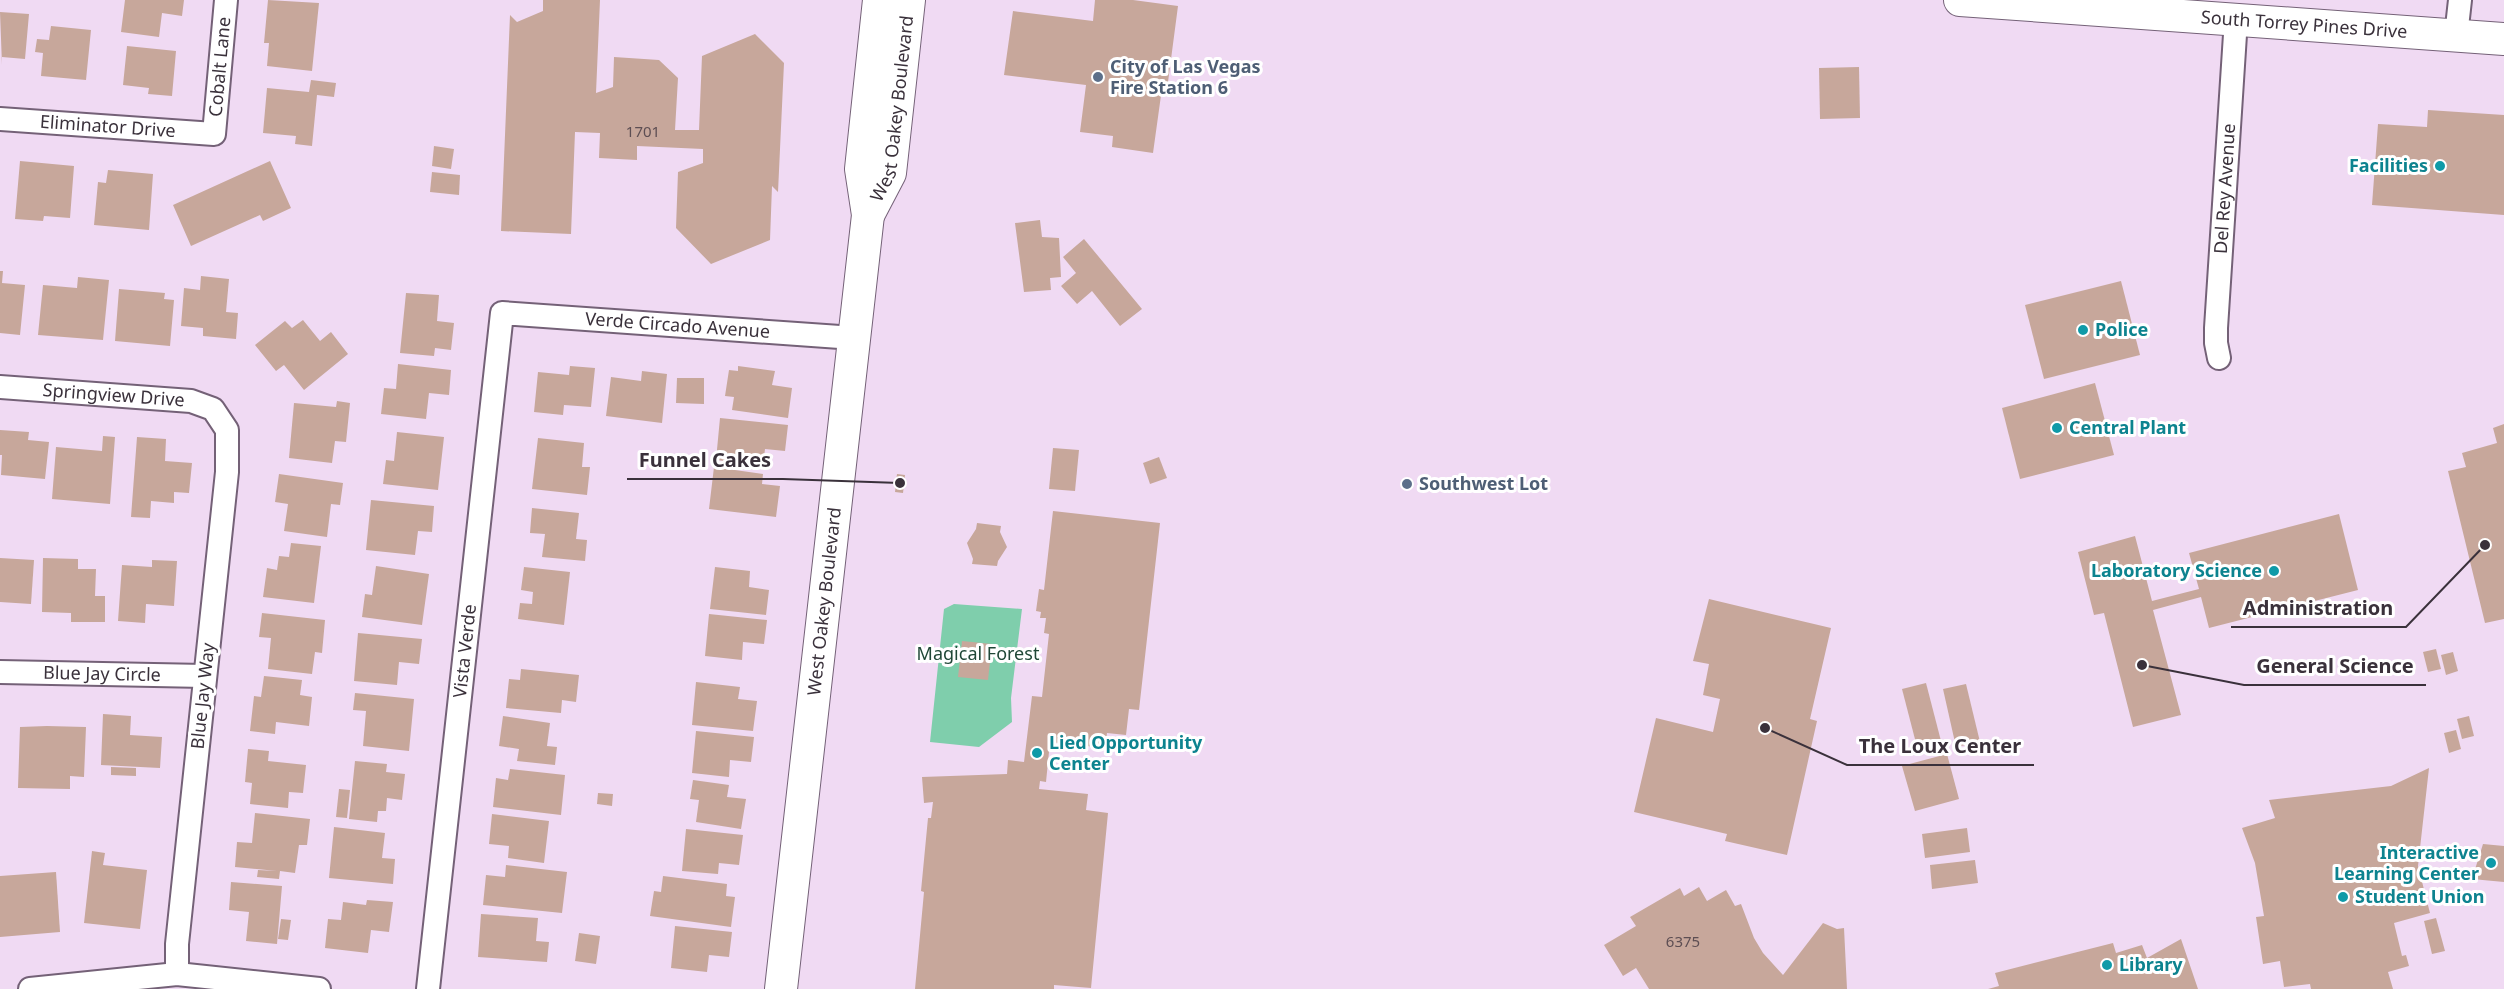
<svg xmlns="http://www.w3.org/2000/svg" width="2504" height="989" font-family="'Noto Sans',sans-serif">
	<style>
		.green { fill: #7fceac }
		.building { fill: #c7a79b }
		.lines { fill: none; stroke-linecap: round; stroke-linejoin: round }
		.minor-casing { stroke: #746177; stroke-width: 26 }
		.secondary-casing { stroke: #746177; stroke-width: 34 }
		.minor { stroke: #fff; stroke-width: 22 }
		.secondary { stroke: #fff; stroke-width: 32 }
		.service-dot { fill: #5c6f8a; stroke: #fff; stroke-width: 2 }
		.culture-dot { fill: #0f9aa8; stroke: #fff; stroke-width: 2 }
		.labels { text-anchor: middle; stroke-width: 6; stroke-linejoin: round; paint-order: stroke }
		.number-label { font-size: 15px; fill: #5d4e53 }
		.street-label { font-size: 18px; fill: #3a313b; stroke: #fff }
		.service-label { font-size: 18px; font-weight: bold; fill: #4e5e75; stroke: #fff; text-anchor: start }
		.culture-label { font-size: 18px; font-weight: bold; fill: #0d838f; stroke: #fff; text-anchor: start }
		.park-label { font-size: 18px; fill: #204737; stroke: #fff }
		.leader { fill: none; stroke: #3a313b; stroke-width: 2 }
		.callout-dot { fill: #3a313b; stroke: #fff; stroke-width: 2 }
		.callout-label { font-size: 20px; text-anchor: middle; font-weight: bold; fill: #3a313b; stroke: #fff; stroke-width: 6; stroke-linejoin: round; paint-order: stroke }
	</style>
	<rect width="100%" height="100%" fill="#f0daf3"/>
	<polygon class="green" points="954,604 1022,609 1011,698 1012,722 979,747 930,742 944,609"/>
	<g class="building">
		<polygon points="125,0 184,0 182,16 162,13 159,37 121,32"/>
		<polygon points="268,0 319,3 312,71 267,66 269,43 264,43"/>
		<polygon points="543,0 600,0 596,93 613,87 614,57 659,60 678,78 675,130 699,130 702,56 755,34 784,63 778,192 772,186 770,240 711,264 676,228 678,172 703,163 703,149 637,146 637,160 599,158 600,133 575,132 571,234 501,231 510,15 517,22 543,11"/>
		<polygon points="1095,0 1133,0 1178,6 1168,82 1163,81 1153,153 1112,147 1113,136 1080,132 1086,85 1004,75 1013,11 1093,21"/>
		<polygon points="0,12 29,14 25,59 2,57 2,65"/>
		<polygon points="51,26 91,30 86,80 41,76 43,53 35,52 37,39 49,40"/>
		<polygon points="127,46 176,51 172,96 148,94 149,88 123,85"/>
		<polygon points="1859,67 1860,118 1820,119 1819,68"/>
		<polygon points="311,80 336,83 334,97 317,95 312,146 295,144 296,136 263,133 267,88 309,92"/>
		<polygon points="2428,110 2504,115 2504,215 2372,205 2378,124 2427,127"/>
		<polygon points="434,146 454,149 451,169 432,166"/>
		<polygon points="20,161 74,166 70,218 44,216 43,221 15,219"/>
		<polygon points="270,161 291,208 263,221 260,215 191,246 173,205"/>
		<polygon points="108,170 153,174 149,230 94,225 98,182 106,183"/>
		<polygon points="432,172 460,175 459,195 430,192"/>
		<polygon points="1040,220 1042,237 1059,238 1061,277 1050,278 1051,290 1024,292 1015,223"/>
		<polygon points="1084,239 1142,309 1120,326 1092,291 1077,304 1061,286 1076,273 1063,257"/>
		<polygon points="0,271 3,271 2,283 25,285 20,335 0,333"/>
		<polygon points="201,276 229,279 226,312 238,313 236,339 203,336 203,328 181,326 184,288 200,290"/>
		<polygon points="78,277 109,280 103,340 38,335 43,285 77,288"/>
		<polygon points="2121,281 2140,355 2044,379 2025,305"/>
		<polygon points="119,289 165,293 164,299 174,300 170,346 115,341"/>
		<polygon points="406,293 439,295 437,321 454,323 451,350 435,348 434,356 400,353"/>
		<polygon points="303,320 320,341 331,332 348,354 304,390 284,365 276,371 255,345 285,321 292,328"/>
		<polygon points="398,364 451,370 449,395 429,393 426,419 381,414 384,388 396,389"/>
		<polygon points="570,366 595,368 591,407 564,405 563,415 534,412 538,372 569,375"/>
		<polygon points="738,366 775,371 772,385 792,388 788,418 732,410 734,397 725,396 729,370 738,371"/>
		<polygon points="642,371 667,374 662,423 606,416 611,377 641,381"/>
		<polygon points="677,378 704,378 704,404 676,403"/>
		<polygon points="2095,383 2114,455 2020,479 2002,408"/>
		<polygon points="337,401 350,403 346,442 335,441 332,463 289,458 294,403 336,407"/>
		<polygon points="720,418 788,425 785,451 765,449 763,465 716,460"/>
		<polygon points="2504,424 2504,619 2485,623 2448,471 2466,467 2462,453 2497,443 2493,428"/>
		<polygon points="0,430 29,432 28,440 49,442 45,479 1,475 2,455 0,455"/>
		<polygon points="397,432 444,437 438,490 383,484 386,460 394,461"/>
		<polygon points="103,436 115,437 110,504 52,499 56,447 102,451"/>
		<polygon points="137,437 166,439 165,461 192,463 189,493 174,492 174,503 151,501 150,518 131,517"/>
		<polygon points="538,438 584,443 582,467 590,467 587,495 532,489"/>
		<polygon points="1053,448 1079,450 1075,491 1049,489"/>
		<polygon points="1159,457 1167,478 1150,484 1143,463"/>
		<polygon points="714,467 763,474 762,484 780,486 776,517 709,509"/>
		<polygon points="279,474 343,483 340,505 331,504 327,537 284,531 288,504 275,502"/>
		<polygon points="897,474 905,475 903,493 895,492"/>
		<polygon points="371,500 434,506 432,532 418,531 415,555 366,550"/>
		<polygon points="532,508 579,513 576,539 587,540 585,561 542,557 545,534 530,533"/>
		<polygon points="1053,511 1160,523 1139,710 1129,709 1126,735 1107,733 1105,748 1050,742 1046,782 1040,781 1039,789 1088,794 1086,810 1108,813 1091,988 1054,985 1054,989 915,989 924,892 921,891 928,818 931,818 933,802 924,803 922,777 1007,774 1008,760 1024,762 1032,696 1042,697 1049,634 1044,633 1046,618 1040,618 1041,612 1036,611 1039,589 1044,590"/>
		<polygon points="2339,514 2358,590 2209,628 2201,597 2153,610 2181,715 2133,727 2104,613 2094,615 2078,552 2135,536 2152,601 2199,589 2189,553"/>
		<polygon points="977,523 1001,526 1000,532 1007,547 998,561 997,566 972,564 973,559 967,543 976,529"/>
		<polygon points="291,543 321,546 314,603 263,597 267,568 277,570 279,556 289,557"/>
		<polygon points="0,558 34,560 31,604 0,602"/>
		<polygon points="43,558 78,559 78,569 96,569 95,596 105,596 105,622 71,622 71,613 42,612"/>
		<polygon points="152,560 177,561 174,606 146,604 145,623 118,621 122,565 152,567"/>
		<polygon points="376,566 429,574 422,625 362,617 365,594 372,595"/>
		<polygon points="524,567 570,572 564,625 518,619 520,603 532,604 533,592 521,590"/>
		<polygon points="715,567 750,571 749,587 769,590 766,615 710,609"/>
		<polygon points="1709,599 1831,628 1810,719 1817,721 1787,855 1725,841 1727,834 1634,812 1656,718 1713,732 1720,699 1703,695 1709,664 1693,661"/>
		<polygon points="262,613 325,620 322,653 315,652 312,674 268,669 271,638 259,637"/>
		<polygon points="709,614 767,620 764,644 743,642 742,660 705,656"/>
		<polygon points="358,633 422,639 419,664 399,662 397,685 354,681"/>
		<polygon points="962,641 992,644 988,680 958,677"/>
		<polygon points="2436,649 2441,669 2428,672 2423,652"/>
		<polygon points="2453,652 2458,671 2446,675 2441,655"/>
		<polygon points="521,669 579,675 576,702 562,700 561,713 506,708 509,679 520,680"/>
		<polygon points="264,676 302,680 300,695 312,697 309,726 276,722 275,734 250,731 254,696 261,697"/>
		<polygon points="696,682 740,687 738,699 757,701 753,731 692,725"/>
		<polygon points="1926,683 1941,741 1917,747 1902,689"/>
		<polygon points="1966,684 1980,742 1956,747 1943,689"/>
		<polygon points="355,693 414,699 409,751 363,746 366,711 353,710"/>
		<polygon points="103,714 131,716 130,735 162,737 160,768 101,765"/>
		<polygon points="503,716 550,723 547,746 557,747 555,765 517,761 519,749 499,746"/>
		<polygon points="2469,716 2474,736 2462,739 2457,719"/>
		<polygon points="47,726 86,727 84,777 70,776 70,789 18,788 20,727"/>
		<polygon points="2456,730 2461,749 2449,753 2444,733"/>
		<polygon points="696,731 754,737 751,762 730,760 729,777 692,773"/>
		<polygon points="248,749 269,751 268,761 306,765 303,793 289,792 288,808 250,804 252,783 245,782"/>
		<polygon points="1947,754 1959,799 1915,811 1902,766"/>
		<polygon points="355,761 387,764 386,772 405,774 402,800 387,798 386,811 378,811 377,822 349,819"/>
		<polygon points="111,767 136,768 136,776 111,775"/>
		<polygon points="2429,768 2418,866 2430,913 2394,923 2402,956 2406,955 2409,966 2388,972 2393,989 2311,989 2310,984 2284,987 2280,961 2263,964 2256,917 2264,916 2255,863 2242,828 2275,818 2269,800 2391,786"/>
		<polygon points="510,769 565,775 561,815 493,807 496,778 508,780"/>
		<polygon points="693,780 729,785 727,797 746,799 741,829 696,822 699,800 690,799"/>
		<polygon points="339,789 350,790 347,818 336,817"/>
		<polygon points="598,793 613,794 612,806 597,804"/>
		<polygon points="255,813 310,819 307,845 299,845 295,873 280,871 279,879 257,877 258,870 277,871 235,867 237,842 252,843"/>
		<polygon points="492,814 549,821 544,863 508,858 509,846 489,844"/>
		<polygon points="334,827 385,833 382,858 395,859 393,884 329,878"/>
		<polygon points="1967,828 1970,852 1925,858 1922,834"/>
		<polygon points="686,829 743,835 739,865 719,863 718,874 682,871"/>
		<polygon points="2483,844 2504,846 2504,882 2472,879"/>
		<polygon points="92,851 105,853 103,865 147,870 140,929 84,923"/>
		<polygon points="1975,860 1978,883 1932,889 1930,865"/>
		<polygon points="506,865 567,872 562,913 483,905 486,875 505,877"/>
		<polygon points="56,872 60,932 0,937 0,876"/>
		<polygon points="663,876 727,884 726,896 735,897 731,927 650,916 654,891 661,892"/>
		<polygon points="231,882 282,886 277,944 246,941 249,912 229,910"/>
		<polygon points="1699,887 1707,901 1726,890 1735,906 1741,904 1754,938 1763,953 1783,975 1823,923 1837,929 1844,928 1847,989 1649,989 1636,968 1623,976 1604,945 1636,926 1630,917 1680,888 1684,896"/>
		<polygon points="367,900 393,902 389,932 371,930 368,953 325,948 328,919 341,920 343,902 366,905"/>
		<polygon points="481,914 538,918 536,941 549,942 547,962 478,957"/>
		<polygon points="2436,918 2445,951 2432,954 2424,921"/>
		<polygon points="281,919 291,920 288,940 278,939"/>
		<polygon points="675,926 732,932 729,957 709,955 707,972 671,968"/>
		<polygon points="579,933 600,936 596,964 575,961"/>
		<polygon points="2181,939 2198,989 1988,989 1999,986 1995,973 2113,943 2116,953 2142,945 2147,958"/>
	</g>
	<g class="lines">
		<g class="minor-casing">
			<g id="minor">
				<polyline points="2456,36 2460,0"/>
				<path id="s1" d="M0,119l214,15 12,-134"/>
				<path id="s2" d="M2219,358l-3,-15v-15l20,-309"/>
				<path id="s3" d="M0,387l191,14 22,8 14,21v42l-50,472v30"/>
				<path id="s4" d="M0,672l205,4"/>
				<polyline points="30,989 177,974 319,989"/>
				<path id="s5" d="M428,989l74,-676 352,25"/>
			</g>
		</g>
		<g class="secondary-casing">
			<g id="secondary">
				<path id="s6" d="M1960,0l544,39"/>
				<path id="s7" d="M868,215l22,-42 19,-173"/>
				<path id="s8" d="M781,989l87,-774 -7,-46 18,-169"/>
			</g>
		</g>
		<use href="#minor" class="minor"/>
		<use href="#secondary" class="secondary"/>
	</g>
	<g class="service-dot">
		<circle cx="1098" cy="77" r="6"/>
		<circle cx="1407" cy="484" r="6"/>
	</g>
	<g class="culture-dot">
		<circle cx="2440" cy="166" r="6"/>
		<circle cx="2083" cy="330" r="6"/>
		<circle cx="2057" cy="428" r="6"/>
		<circle cx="2274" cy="571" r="6"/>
		<circle cx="1037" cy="753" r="6"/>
		<circle cx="2491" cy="863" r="6"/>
		<circle cx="2343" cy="897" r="6"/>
		<circle cx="2107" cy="965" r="6"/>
	</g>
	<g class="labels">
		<g class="number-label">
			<text x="643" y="137">1701</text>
			<text x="1683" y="947">6375</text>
		</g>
		<g class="street-label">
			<text dy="6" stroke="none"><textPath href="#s6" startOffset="345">South Torrey Pines Drive</textPath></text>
			<text dy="6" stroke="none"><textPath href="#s1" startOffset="282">Cobalt Lane</textPath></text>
			<text dy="6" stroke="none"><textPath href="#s7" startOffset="111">West Oakey Boulevard</textPath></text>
			<text dy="6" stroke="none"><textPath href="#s1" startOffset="108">Eliminator Drive</textPath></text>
			<text dy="6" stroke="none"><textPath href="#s2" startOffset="170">Del Rey Avenue</textPath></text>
			<text dy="6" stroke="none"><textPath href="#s5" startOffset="856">Verde Circado Avenue</textPath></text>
			<text dy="6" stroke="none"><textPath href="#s3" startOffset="114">Springview Drive</textPath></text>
			<text dy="6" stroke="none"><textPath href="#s8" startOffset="390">West Oakey Boulevard</textPath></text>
			<text dy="6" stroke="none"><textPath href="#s5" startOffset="340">Vista Verde</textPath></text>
			<text dy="6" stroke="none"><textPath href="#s4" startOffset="102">Blue Jay Circle</textPath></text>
			<text transform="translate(203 696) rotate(-84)" y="6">Blue Jay Way</text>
		</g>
		<g class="service-label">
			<text x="1110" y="73">City of Las Vegas<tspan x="1110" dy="21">Fire Station 6</tspan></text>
			<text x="1419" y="490">Southwest Lot</text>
		</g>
		<g class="culture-label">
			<text x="2428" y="172" text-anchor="end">Facilities</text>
			<text x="2095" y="336">Police</text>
			<text x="2069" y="434">Central Plant</text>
			<text x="2262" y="577" text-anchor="end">Laboratory Science</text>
			<text x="1049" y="749">Lied Opportunity<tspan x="1049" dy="21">Center</tspan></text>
			<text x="2479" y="859" text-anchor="end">Interactive<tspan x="2479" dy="21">Learning Center</tspan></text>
			<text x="2355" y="903">Student Union</text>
			<text x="2119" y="971">Library</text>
		</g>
		<g class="park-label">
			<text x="978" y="660">Magical Forest</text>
		</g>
	</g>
	<path class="leader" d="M900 483L783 479H627M2485 545L2406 627H2231M2142 665L2244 685H2426M1765 728L1847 765H2034"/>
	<g class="callout-dot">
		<circle cx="900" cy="483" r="6"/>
		<circle cx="2485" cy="545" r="6"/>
		<circle cx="2142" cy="665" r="6"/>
		<circle cx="1765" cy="728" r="6"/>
	</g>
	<g class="callout-label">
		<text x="705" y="467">Funnel Cakes</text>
		<text x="2318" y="615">Administration</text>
		<text x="2335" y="673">General Science</text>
		<text x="1940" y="753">The Loux Center</text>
	</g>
</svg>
